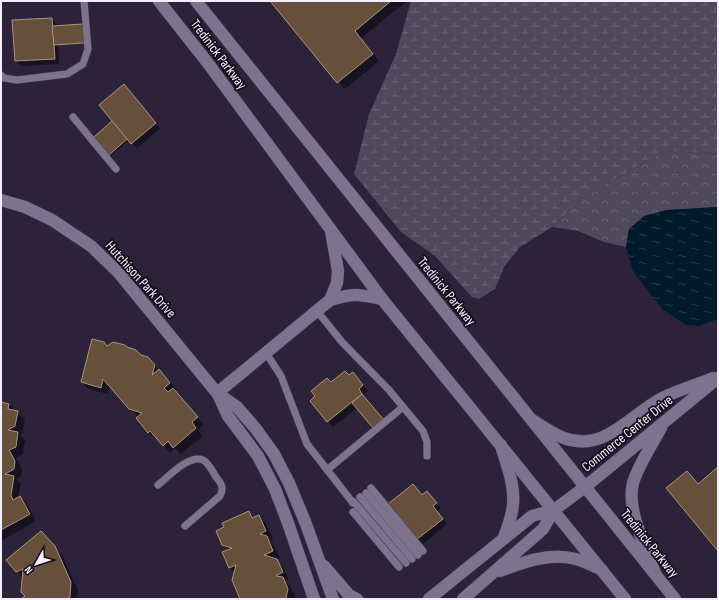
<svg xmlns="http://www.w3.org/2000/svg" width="719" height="600" font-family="'Sofia Sans Condensed',sans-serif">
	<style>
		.forest { fill: url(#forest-crowns) }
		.wetland { fill: url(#wetland-marsh) }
		.water { fill: url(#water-ripples) }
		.shadow { fill: #0007 }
		.building { fill: #67503b; stroke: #ad947c }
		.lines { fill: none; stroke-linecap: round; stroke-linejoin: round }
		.lane-casing { stroke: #453d52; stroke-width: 8 }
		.street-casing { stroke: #453d52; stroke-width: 13 }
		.secondary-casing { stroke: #453d52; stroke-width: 13 }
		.lane { stroke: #7d738f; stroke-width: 7 }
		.street { stroke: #7d738f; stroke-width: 12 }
		.secondary { stroke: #7d738f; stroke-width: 12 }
		.labels { text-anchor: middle; stroke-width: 3.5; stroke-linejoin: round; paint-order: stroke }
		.street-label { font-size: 14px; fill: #f4efff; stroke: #120e19 }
	</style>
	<defs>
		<pattern id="forest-crowns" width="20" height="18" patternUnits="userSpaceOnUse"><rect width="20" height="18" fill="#50485d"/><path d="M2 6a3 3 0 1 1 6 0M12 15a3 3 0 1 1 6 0" fill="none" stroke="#6a6375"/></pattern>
		<pattern id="wetland-marsh" width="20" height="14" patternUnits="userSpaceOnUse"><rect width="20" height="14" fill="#50485d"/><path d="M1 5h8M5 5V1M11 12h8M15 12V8" fill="none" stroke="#6a6375"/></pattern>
		<pattern id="water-ripples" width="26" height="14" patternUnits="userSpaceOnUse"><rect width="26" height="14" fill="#001a2b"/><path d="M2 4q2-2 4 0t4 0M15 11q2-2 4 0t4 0" fill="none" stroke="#263c4b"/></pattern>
	</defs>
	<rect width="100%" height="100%" fill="#2c223a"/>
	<polygon class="forest" points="664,151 703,153 718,151 718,207 666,210 629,229 626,247 604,242 578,231 552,227 581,199"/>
	<polygon class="wetland" points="411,1 718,1 718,151 703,153 664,151 581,199 552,227 520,247 504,267 495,289 479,299 472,297 435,256 401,232 354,174 369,114 396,54"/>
	<polygon class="water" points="718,207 718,319 698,326 686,325 662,309 633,271 626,247 629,229 644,216 666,210"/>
	<g class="shadow">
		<polygon points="272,1 407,1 361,38 379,61 345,89"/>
		<polygon points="51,19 57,24 57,27 82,26 85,44 58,45 59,64 21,66 16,61"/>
		<polygon points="129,91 160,129 137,148 129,140 112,155 95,137 120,133"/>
		<polygon points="108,347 141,356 155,365 177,390 175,392 204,425 198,430 203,436 181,454 175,448 170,453 157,438 156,439 148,432 138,417 110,385 108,394 89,389 82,382"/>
		<polygon points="349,376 358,378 368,391 363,395 384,421 357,408 333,427 311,401 331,383"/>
		<polygon points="1,403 9,404 25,420 22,434 20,435 25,440 23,454 16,458 22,469 21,476 16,479 21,484 18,498 20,497 27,504 36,521 1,541"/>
		<polygon points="413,485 423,496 433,498 441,509 437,512 447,524 423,544 411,531 386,551 372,534 397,514"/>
		<polygon points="249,512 255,518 259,516 266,523 273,539 269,540 274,545 280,558 276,560 283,567 289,580 285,581 290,586 295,597 294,599 242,599 235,573 230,568 223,553 229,550 223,544 225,528"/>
		<polygon points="48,539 62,555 78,590 77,599 23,599 26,596 23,578 17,571"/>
	</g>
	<g class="building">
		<polygon points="270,1 391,1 355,31 373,54 337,83"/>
		<polygon points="52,18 55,59 15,61 12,20"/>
		<polygon points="83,24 84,43 54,45 52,26"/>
		<polygon points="124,84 156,123 131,144 99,105"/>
		<polygon points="112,121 127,139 109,155 94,137"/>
		<polygon points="92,339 104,342 107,346 113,342 125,345 127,347 136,350 141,355 148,357 155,365 152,375 159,369 170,383 164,388 168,392 173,388 198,417 192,422 196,428 173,448 168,441 163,446 150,431 148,433 136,418 142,413 129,409 103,379 101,388 81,382"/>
		<polygon points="345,371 349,375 353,372 363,385 359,389 362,394 327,422 310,401 315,396 311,391 327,378 331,382"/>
		<polygon points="362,394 383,419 373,428 352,403"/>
		<polygon points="1,402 9,404 8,409 18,411 15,426 8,430 18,432 16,447 9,450 15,461 14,469 5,474 14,476 11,495 13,500 20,496 30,514 1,530"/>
		<polygon points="718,467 718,551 666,488 687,471 698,484"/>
		<polygon points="413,484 422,495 427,491 437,503 433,506 443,519 416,540 388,504"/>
		<polygon points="249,511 252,518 259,515 266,531 260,534 267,536 273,551 264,555 277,559 283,572 276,576 283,577 288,589 286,597 287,599 240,599 232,580 236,565 229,568 222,552 232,548 222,545 216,531 224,527 222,523"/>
		<polygon points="41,531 55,546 71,582 70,597 66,599 21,599 25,596 21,592 23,569 16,572 6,560"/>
	</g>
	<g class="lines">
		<g class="lane-casing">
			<g id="lane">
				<polyline points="1,75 4,78 17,80 67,74 83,64 88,49 84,1"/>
				<polyline points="73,117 116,169"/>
				<polyline points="317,311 342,342 389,390 423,431 427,442 427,456"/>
				<polyline points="266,353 281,376 307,444 353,503"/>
				<polyline points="327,470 403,407"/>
				<path d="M158,485c10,-8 31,-31 45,-25 5,2 10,12 13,17 6,7 8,11 4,19l-35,30"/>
				<polyline points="371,488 423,551"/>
				<polyline points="366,493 418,555"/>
				<polyline points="360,497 412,559"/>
				<polyline points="354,502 406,563"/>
				<polyline points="353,512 399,567"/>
			</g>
		</g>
		<g class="street-casing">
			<g id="street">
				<polyline points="1,200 25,207 52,220 91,246 118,272 217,393 237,407 256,429 274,454 289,483 306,524 333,599"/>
				<polyline points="330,300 337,283 338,271 331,231"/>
				<path d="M217,393l113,-93c24,-7 28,-6 52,-1"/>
				<polyline points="218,394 228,416 258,456 275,489 288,523 314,599"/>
				<path d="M532,420c10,6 21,14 32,18 40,15 66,-23 98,-40 16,-8 34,-13 51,-20"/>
				<path d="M501,445c5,19 14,39 12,59 -1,12 -5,23 -9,33"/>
				<polyline points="324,566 349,595 357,599"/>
				<path d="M500,571c24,-9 50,-19 76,-12 8,2 17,7 26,11"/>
				<path d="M655,573c-9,-26 -29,-63 -22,-90 5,-17 19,-39 28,-55"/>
				<polyline points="429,599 532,516 554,510 585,487 718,378"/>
				<polyline points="463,599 543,529 554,510"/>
			</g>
		</g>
		<g class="secondary-casing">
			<g id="secondary">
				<polyline points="159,1 207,62 382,299 625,599"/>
				<polyline points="196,1 675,599"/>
			</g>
		</g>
		<use href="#lane" class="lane"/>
		<use href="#street" class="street"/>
		<use href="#secondary" class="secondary"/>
	</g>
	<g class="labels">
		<g class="street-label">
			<text transform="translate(219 54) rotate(53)" y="5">Tredinick Parkway</text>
			<text transform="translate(141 279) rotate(48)" y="5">Hutchison Park Drive</text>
			<text transform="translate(447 291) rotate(51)" y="5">Tredinick Parkway</text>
			<text transform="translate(627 433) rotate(-39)" y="5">Commerce Center Drive</text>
			<text transform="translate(650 543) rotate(51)" y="5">Tredinick Parkway</text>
		</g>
	</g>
	<rect width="719" height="600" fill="none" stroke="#f4efff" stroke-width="4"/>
	<g transform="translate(36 564) rotate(231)" stroke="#120e19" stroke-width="3" paint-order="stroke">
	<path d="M0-3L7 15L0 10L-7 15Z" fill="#f4efff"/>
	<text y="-6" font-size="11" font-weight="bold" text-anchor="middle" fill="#f4efff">N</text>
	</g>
</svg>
